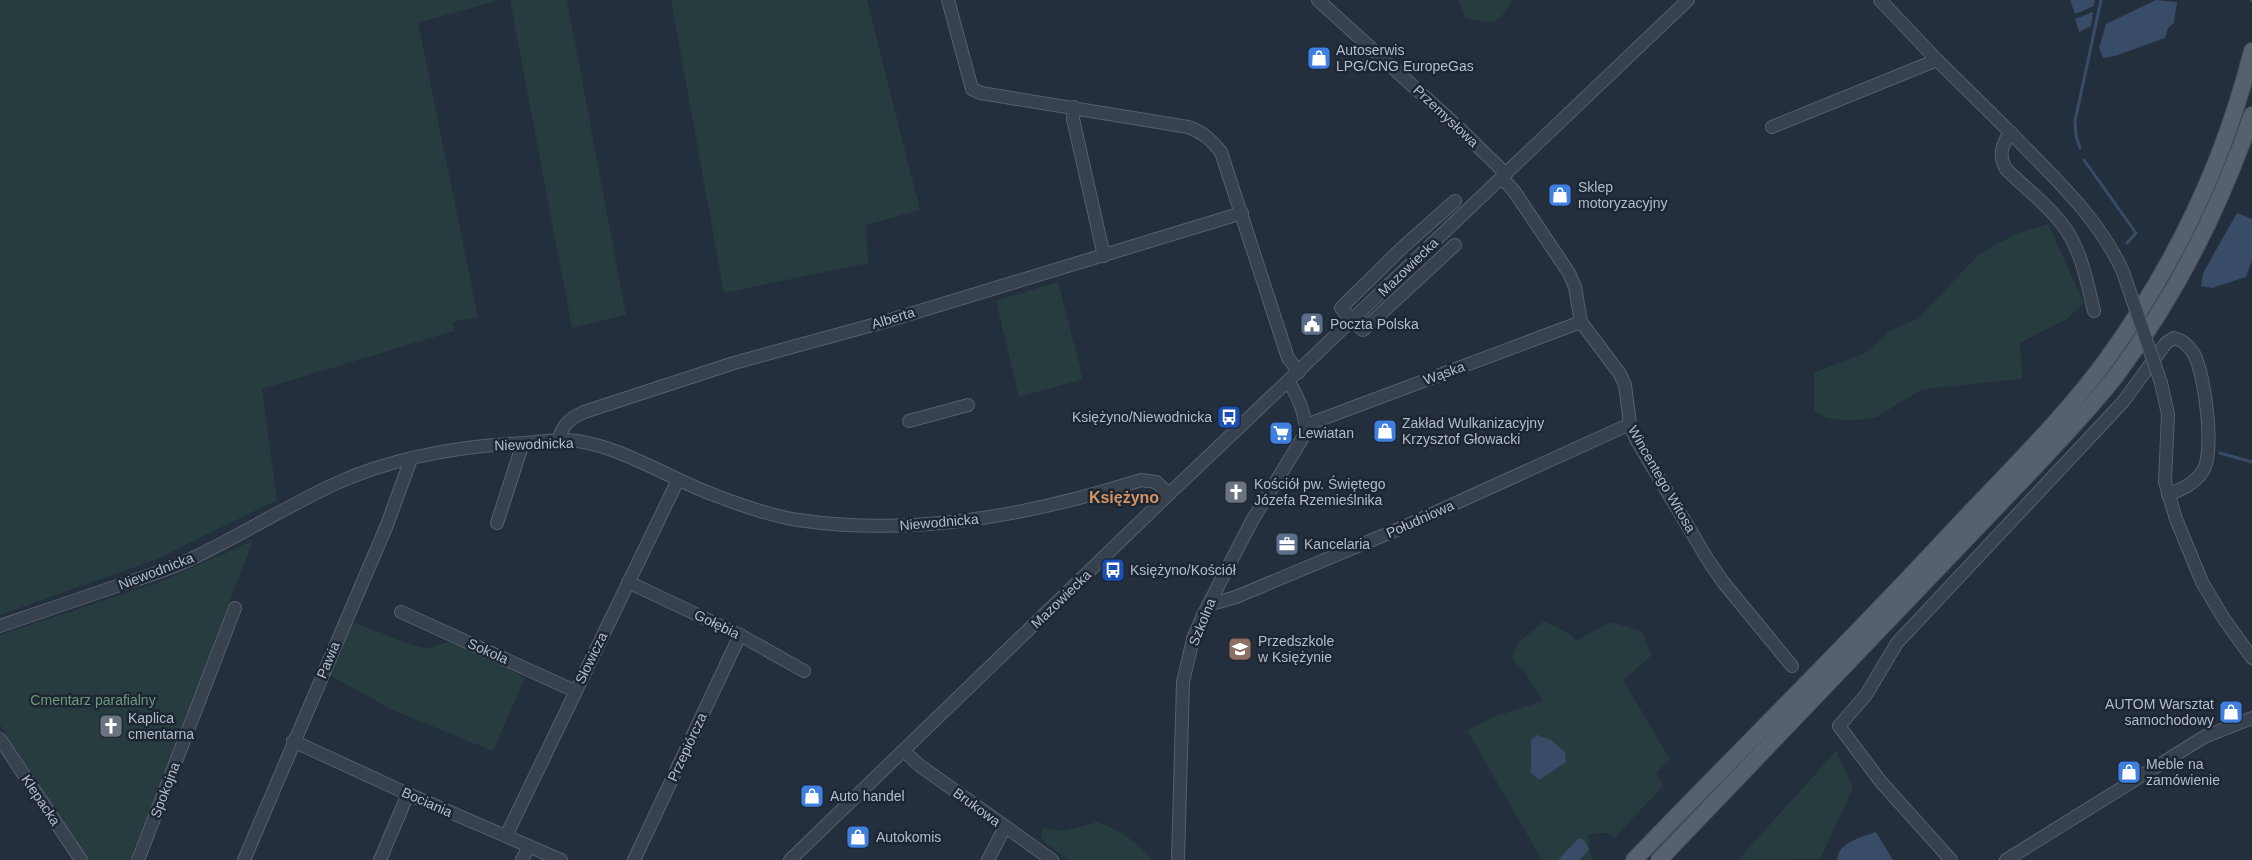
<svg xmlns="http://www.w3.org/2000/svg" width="2252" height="860" font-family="Helvetica,sans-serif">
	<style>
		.green { fill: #263c3f }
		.water { fill: #394c67 }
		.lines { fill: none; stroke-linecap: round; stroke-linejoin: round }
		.stream { stroke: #394c67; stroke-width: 3 }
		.minor-casing { stroke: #565f6c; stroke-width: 14 }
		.major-casing { stroke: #414a57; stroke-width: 18 }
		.minor { stroke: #38414e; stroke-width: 12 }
		.major { stroke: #56606e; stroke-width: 16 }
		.minor-bridge-casing { stroke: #565f6c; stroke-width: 14; stroke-linecap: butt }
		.minor-bridge { stroke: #38414e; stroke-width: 12 }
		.labels { text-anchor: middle; stroke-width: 5; stroke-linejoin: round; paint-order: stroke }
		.poi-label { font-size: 14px; fill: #b4bcc9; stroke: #1d2633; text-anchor: start }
		.street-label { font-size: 14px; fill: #b4bcc9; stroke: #1d2633 }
		.park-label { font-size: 14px; fill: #6b9a76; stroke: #1d2633 }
		.quarter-label { font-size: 16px; font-weight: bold; fill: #d59563; stroke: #1d2633 }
	</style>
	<rect width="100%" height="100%" fill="#242f3e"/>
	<g class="green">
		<polygon points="0,0 499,0 418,23 478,317 452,322 454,331 262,389 277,500 157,559 0,615"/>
		<polygon points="510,0 567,0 626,315 572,328"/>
		<polygon points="671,0 867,0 920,210 866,225 868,263 724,293"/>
		<path d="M1458,0h54c-14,27 -19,23 -47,18z"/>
		<polygon points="2048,224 2084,303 2067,319 2020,343 2022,379 1922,389 1877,417 1849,421 1827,418 1814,411 1814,373 1867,352 1891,330 1918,319 1978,255 2015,234"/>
		<polygon points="1058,282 1083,379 1019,397 996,301"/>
		<polygon points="253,541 130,860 89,860 0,725 0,635 159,582"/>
		<polygon points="1544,621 1568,633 1576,641 1610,622 1642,631 1651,656 1623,680 1670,759 1656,773 1663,786 1615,837 1607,833 1588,834 1590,854 1594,860 1542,860 1467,730 1496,716 1543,701 1524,671 1512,659 1518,643"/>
		<polygon points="352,622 406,643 428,649 448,642 485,656 525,678 493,751 392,710 330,675 345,630"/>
		<polygon points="1836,751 1853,788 1820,859 1738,860"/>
		<path d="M1097,822c23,8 39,19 55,38h-84l-27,-21 2,-11 21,3z"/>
	</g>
	<g class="water">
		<polygon points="2070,0 2095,0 2094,6 2075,14"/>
		<polygon points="2156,0 2177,2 2174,23 2168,28 2165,38 2115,56 2103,58 2099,48 2106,24"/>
		<polygon points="2093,12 2091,26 2079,32 2075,19"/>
		<polygon points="2237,213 2252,219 2252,260 2246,277 2212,288 2201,286 2203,273"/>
		<polygon points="1537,735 1551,740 1565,752 1566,762 1539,780 1531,772 1531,740"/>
		<path d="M1876,832l17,28h-56c1,-18 25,-23 39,-28z"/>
		<polygon points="1579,838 1584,840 1589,849 1580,860 1558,860"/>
	</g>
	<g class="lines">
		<g class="stream">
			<polyline points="2251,0 2252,0"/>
			<polyline points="2080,148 2076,136 2075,121 2101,0"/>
			<polyline points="2084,160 2136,233 2127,243"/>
			<polyline points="2220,453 2252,462"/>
		</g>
		<g class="minor-casing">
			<g id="minor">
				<path d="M948,0l24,89 9,4 207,34c15,5 23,13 33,25l67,206 11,14"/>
				<polyline points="1318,0 1457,126 1506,174"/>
				<path d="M1880,0l57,60 73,72c-8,14 -12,22 -4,37 18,18 40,34 56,55 19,24 25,58 32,87"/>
				<polyline points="1074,107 1073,119 1104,256"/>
				<polyline points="1772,127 1937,60"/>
				<path d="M2010,132c42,44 88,84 113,140"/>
				<polyline points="1502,178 1514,191 1569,273 1575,287 1581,322 1620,374 1625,385 1630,424 1637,441 1708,560 1723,582 1792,666"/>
				<polyline points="1455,201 1403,247 1341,308 1352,321 1363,330 1455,245"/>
				<polyline points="2161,383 2168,414 2165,482 2176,519 2202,582 2224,619 2252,658"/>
				<polyline points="909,421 968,405"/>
				<polyline points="1306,425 1581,322"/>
				<path d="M558,441c5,-17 11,-22 26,-29l150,-49 153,-42 355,-108"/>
				<polyline points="497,523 523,443"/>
				<polyline points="628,582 740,635 804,671"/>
				<polyline points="1208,605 1236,597 1401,528 1630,424"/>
				<polyline points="401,612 575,691"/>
				<path d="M0,626c40,-14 80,-27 120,-41 24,-8 49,-15 73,-27 48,-23 94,-52 144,-75 58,-26 124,-37 187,-40 14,-1 28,-3 42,-3 50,2 103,39 151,56 26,10 54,20 81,24 116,17 233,-5 343,-40l15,2 13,12"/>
				<polyline points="0,739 81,860"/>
				<polyline points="293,741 408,794 561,860"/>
				<polyline points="904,751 919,765 1052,860"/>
				<polyline points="506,836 678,480"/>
				<polyline points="138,860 235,608"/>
				<polyline points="244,860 387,525 411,459"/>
				<polyline points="380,860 408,794"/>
				<polyline points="522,860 529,846"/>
				<polyline points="634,860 740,635"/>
				<polyline points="790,860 1169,494 1688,0"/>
				<polyline points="988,860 1005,827"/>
				<path d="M1178,860l5,-178 10,-43 10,-24 50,-96 52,-85c2,-17 -7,-37 -16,-52"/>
				<path d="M1951,860l-70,-78 -42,-56 27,-31 31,-52 226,-241 43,-59 8,-5c9,2 15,8 20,16 11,21 21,97 9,117 -9,13 -21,18 -35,24"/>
				<polyline points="2006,860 2204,737 2252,718"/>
			</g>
		</g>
		<g class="major-casing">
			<g id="major">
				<path d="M1634,860c104,-108 212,-214 314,-324 53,-57 114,-115 159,-177 68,-94 117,-196 145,-308"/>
				<path d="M1659,860l374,-391c29,-31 59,-62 85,-96 59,-79 102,-165 134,-258"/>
			</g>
		</g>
		<use href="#minor" class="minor"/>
		<use href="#major" class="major"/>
		<g class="minor-bridge-casing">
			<polyline id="minor-bridge" points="2123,272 2161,383"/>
		</g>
		<use href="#minor-bridge" class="minor-bridge"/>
	</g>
	<defs>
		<g id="shop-square" transform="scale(1.25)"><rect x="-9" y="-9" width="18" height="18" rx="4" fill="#3f7fe0" stroke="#1d2633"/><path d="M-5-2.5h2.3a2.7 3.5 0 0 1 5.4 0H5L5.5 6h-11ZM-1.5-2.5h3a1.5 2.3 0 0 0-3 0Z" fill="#fff"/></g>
		<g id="civic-square" transform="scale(1.25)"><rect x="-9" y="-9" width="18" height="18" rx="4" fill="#5c6f8a" stroke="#1d2633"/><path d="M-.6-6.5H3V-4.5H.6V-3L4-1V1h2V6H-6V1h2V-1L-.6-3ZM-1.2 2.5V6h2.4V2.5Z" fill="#fff"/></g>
		<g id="bus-square" transform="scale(1.25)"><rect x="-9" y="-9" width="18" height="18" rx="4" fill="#1a4fb4" stroke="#1d2633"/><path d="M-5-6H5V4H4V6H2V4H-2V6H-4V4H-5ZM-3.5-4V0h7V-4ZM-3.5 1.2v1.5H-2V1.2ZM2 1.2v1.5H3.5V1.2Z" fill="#fff"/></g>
		<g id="supermarket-square" transform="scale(1.25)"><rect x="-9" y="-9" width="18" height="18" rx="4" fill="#3f7fe0" stroke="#1d2633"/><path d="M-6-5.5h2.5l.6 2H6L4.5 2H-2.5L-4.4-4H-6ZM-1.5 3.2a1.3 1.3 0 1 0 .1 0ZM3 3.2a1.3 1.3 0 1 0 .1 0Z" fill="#fff"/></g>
		<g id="church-square" transform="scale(1.25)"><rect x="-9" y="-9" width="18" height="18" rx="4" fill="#6b7280" stroke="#1d2633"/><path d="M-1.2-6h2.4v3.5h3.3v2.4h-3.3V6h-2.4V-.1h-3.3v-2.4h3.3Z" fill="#fff"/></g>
		<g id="office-square" transform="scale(1.25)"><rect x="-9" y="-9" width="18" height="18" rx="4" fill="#5c6f8a" stroke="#1d2633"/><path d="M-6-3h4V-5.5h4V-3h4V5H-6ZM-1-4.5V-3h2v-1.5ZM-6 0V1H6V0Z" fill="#fff"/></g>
		<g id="school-square" transform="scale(1.25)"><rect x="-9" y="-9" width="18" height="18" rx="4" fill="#8d6e63" stroke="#1d2633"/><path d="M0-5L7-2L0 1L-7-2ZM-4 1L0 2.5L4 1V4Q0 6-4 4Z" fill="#fff"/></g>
	</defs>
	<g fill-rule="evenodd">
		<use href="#shop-square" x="1319" y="58"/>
		<use href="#shop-square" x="1560" y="195"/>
		<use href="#civic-square" x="1312" y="324"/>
		<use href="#bus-square" x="1229" y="417"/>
		<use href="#shop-square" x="1385" y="431"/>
		<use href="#supermarket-square" x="1281" y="433"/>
		<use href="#church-square" x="1236" y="492"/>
		<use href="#office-square" x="1287" y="544"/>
		<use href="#bus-square" x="1113" y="570"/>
		<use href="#school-square" x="1240" y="649"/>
		<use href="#shop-square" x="2231" y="712"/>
		<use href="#church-square" x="111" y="726"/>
		<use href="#shop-square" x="2129" y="772"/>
		<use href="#shop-square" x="812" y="796"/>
		<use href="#shop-square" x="858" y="837"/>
	</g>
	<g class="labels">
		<g class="poi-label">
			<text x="1336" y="55">Autoserwis<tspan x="1336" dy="16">LPG/CNG EuropeGas</tspan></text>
			<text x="1578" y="192">Sklep<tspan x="1578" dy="16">motoryzacyjny</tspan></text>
			<text x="1330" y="329">Poczta Polska</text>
			<text x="1212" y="422" text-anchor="end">Księżyno/Niewodnicka</text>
			<text x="1402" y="428">Zakład Wulkanizacyjny<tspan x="1402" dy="16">Krzysztof Głowacki</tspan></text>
			<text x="1298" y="438">Lewiatan</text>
			<text x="1254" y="489">Kościół pw. Świętego<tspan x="1254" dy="16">Józefa Rzemieślnika</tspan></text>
			<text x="1304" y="549">Kancelaria</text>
			<text x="1130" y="575">Księżyno/Kościół</text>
			<text x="1258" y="646">Przedszkole<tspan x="1258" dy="16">w Księżynie</tspan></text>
			<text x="2214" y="709" text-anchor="end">AUTOM Warsztat<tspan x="2214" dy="16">samochodowy</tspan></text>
			<text x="128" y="723">Kaplica<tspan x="128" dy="16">cmentarna</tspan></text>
			<text x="2146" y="769">Meble na<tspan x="2146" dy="16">zamówienie</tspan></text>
			<text x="830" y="801">Auto handel</text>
			<text x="876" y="842">Autokomis</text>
		</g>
		<g class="street-label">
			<text transform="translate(1446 116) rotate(43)" y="5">Przemysłowa</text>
			<text transform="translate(1408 267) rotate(-44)" y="5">Mazowiecka</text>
			<text transform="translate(893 318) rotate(-17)" y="5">Alberta</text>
			<text transform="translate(1444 373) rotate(-20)" y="5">Wąska</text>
			<text transform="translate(534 444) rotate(-2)" y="5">Niewodnicka</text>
			<text transform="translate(1662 479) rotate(60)" y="5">Wincentego Witosa</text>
			<text transform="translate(1420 519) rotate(-24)" y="5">Południowa</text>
			<text transform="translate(939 522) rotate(-5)" y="5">Niewodnicka</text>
			<text transform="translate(156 571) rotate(-21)" y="5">Niewodnicka</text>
			<text transform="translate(1061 599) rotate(-44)" y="5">Mazowiecka</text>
			<text transform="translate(1202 622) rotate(-68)" y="5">Szkolna</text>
			<text transform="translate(717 624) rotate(26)" y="5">Gołębia</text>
			<text transform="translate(488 651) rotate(24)" y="5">Sokola</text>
			<text transform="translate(591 658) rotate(-64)" y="5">Słowicza</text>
			<text transform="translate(328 660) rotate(-67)" y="5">Pawia</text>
			<text transform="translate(687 747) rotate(-65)" y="5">Przepiórcza</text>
			<text transform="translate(165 790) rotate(-69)" y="5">Spokojna</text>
			<text transform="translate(41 800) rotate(56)" y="5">Klepacka</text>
			<text transform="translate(427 802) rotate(24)" y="5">Bociania</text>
			<text transform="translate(977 807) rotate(36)" y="5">Brukowa</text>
		</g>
		<g class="park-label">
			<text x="93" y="705">Cmentarz parafialny</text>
		</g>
		<g class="quarter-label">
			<text x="1124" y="503">Księżyno</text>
		</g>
	</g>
</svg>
